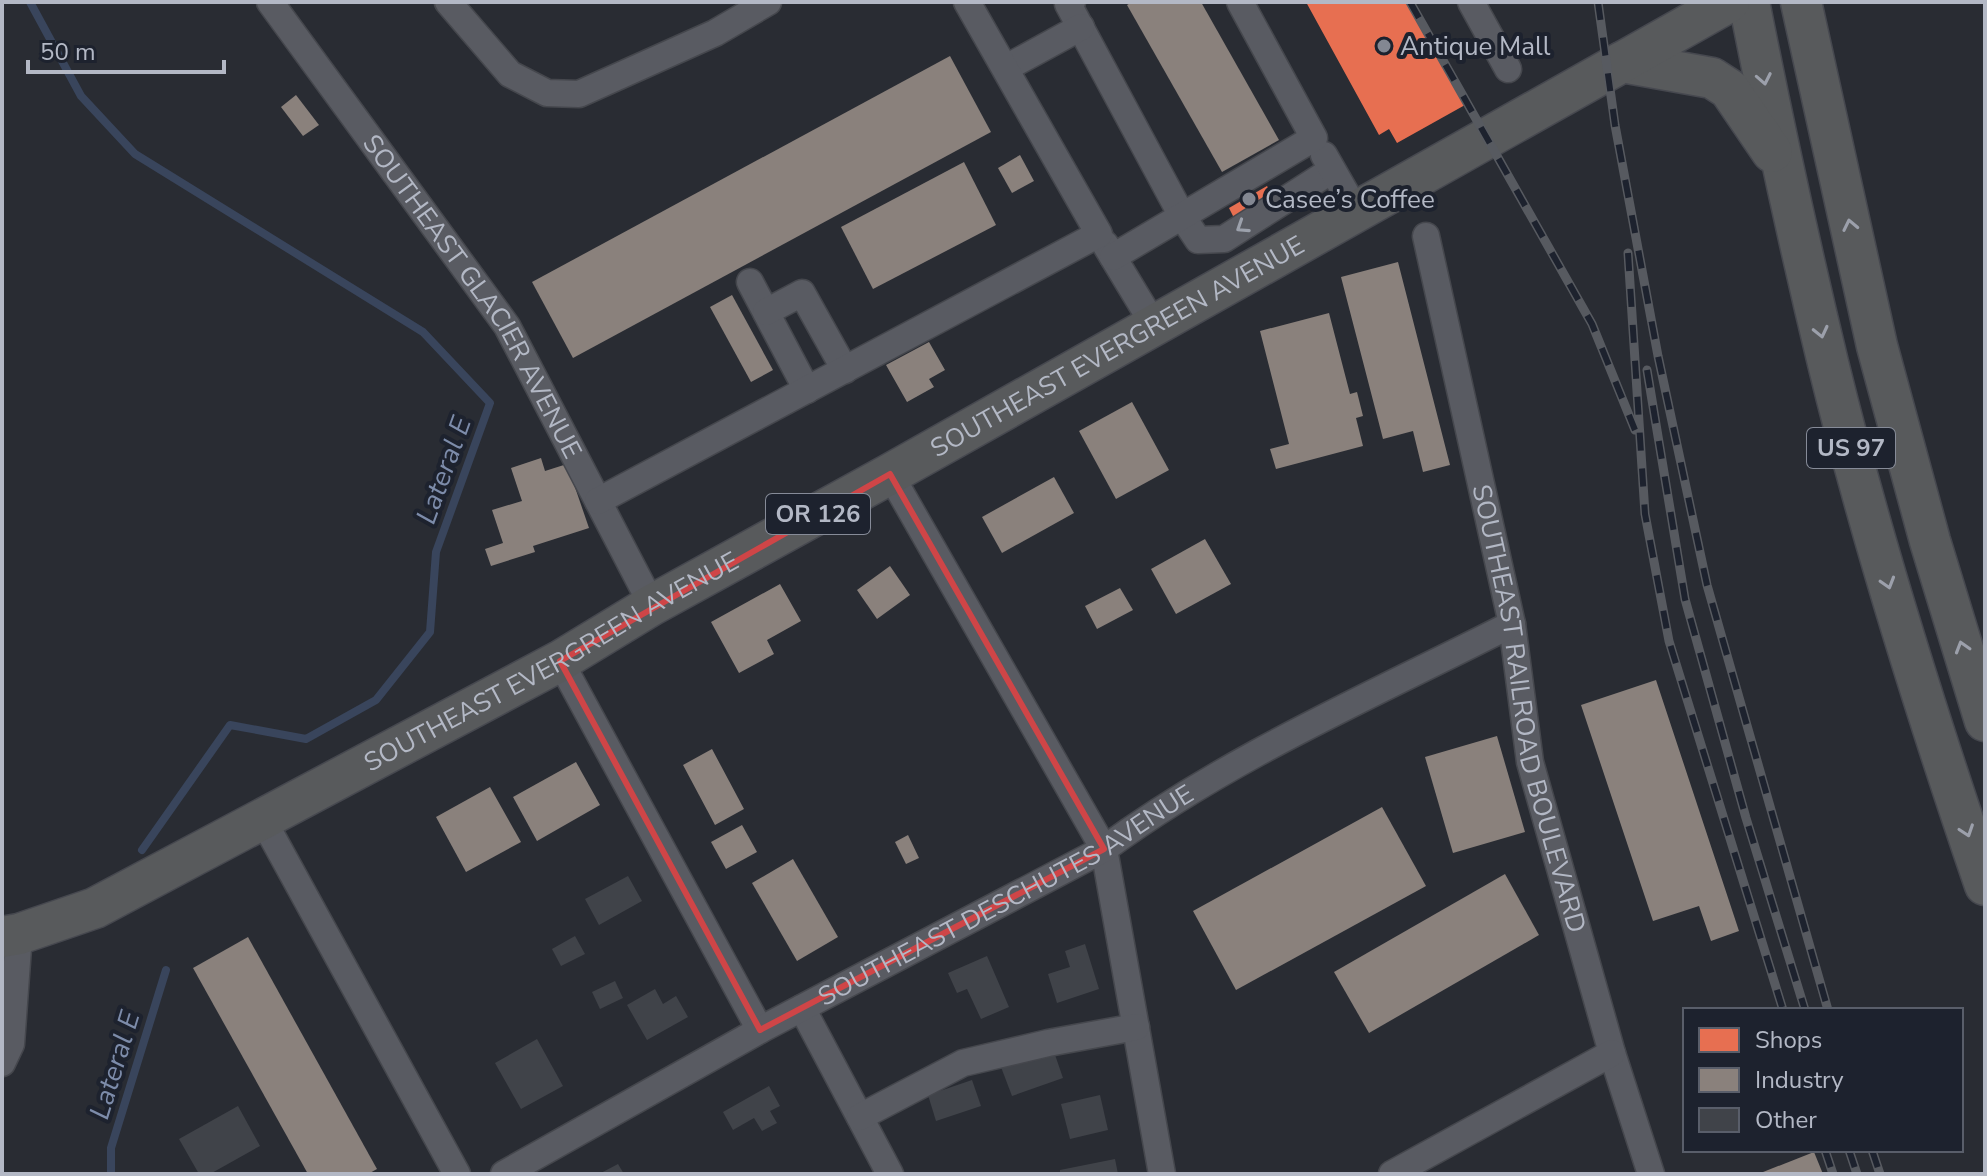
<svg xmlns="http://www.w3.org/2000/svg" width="1987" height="1176" font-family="'Nunito Sans',sans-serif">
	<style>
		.shops { fill: #e76f51 }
		.industry { fill: #8a817c }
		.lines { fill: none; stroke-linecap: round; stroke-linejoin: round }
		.stream { stroke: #39455c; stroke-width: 8 }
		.building { fill: #404349 }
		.minor-casing { stroke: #45474d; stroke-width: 29 }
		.highway-casing { stroke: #46484f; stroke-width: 43 }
		.minor { stroke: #595b62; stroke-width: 26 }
		.highway { stroke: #585a5c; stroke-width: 40 }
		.rail-casing { stroke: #575a60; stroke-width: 9 }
		.rail { stroke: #1d222e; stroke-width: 6; stroke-dasharray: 18; stroke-linecap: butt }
		.oneway { stroke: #9ca0ab }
		.oneway2 { stroke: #9ca1ac }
		.marked { fill: none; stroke: #cf4547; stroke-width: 6; stroke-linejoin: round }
		.poi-dot { fill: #838792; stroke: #1d222e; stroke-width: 3 }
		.labels { text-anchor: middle; stroke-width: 8; stroke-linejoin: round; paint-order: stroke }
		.shield { fill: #1d222e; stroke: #868b98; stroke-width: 2 }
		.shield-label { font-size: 24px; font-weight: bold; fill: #b3b8c5 }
		.poi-label { font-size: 26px; fill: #b3b8c5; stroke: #1d222e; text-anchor: start }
		.street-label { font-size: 26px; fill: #b3b8c5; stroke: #1d222e }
		.water-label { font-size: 28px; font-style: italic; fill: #7d8caa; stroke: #1d222e }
	</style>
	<rect width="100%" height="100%" fill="#292c33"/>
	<g class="shops">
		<polygon points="1306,2 1409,2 1465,105 1397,143 1389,129 1379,135"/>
		<polygon points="1267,186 1274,199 1235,220 1229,208"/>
	</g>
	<g class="industry">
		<polygon points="1132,2 1201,2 1279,140 1222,172 1127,5"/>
		<polygon points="950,56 991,132 573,358 532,282"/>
		<polygon points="296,95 319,125 303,136 281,107"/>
		<polygon points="1020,155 1034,181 1012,193 998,168"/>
		<polygon points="964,162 996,225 873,289 841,227"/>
		<polygon points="1398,262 1450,465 1423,472 1413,431 1383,439 1341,277"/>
		<polygon points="732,295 773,370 751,382 710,307"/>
		<polygon points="1329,313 1350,394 1357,392 1363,416 1356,418 1363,446 1276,469 1270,449 1289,444 1260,331"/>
		<polygon points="929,342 945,370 929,379 934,387 907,402 886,365"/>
		<polygon points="1132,402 1169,470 1116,499 1079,431"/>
		<polygon points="541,458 545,471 567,464 589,528 533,546 535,552 491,566 485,549 503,543 492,510 522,501 511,468"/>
		<polygon points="1054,477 1074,513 1002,553 982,517"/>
		<polygon points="1205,539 1231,584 1176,614 1151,569"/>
		<polygon points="890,566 910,595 877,619 857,590"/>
		<polygon points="780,584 801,621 767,640 774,654 739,673 711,622"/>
		<polygon points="1120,588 1133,610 1097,629 1085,606"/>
		<polygon points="1656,680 1739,931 1711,941 1699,906 1653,921 1581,705"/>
		<polygon points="1497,736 1525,832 1453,853 1425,757"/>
		<polygon points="712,749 744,809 715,825 683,765"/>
		<polygon points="576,762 600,805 537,841 513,797"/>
		<polygon points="490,787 521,842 466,872 436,817"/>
		<polygon points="1382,807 1426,886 1236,990 1193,911"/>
		<polygon points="742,825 757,852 726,869 711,842"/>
		<polygon points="908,835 919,858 906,864 895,842"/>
		<polygon points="793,859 838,937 797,961 752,883"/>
		<polygon points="1505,874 1539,935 1369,1033 1334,972"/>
		<polygon points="248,937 377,1169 368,1174 308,1174 193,968"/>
		<polygon points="1814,1152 1823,1174 1758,1174"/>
	</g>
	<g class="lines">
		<g class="stream">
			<polyline points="30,2 81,96 135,154 423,332 490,403 436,552 430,632 376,700 306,739 230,725 142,850"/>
			<polyline points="111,1174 111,1148 166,970"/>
		</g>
	</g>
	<g class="building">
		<polygon points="628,876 642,901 599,925 585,899"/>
		<polygon points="575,936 585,954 561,966 552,949"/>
		<polygon points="1085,944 1099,989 1057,1003 1048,974 1070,967 1065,951"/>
		<polygon points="987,956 1009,1007 981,1019 967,989 957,993 948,973"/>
		<polygon points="615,981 623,998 600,1009 592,992"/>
		<polygon points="655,989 663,1004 676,996 688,1017 647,1040 627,1005"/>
		<polygon points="537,1039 563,1086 521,1109 495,1063"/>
		<polygon points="1053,1049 1063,1078 1012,1096 1001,1067"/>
		<polygon points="972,1080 981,1106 936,1121 928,1095"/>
		<polygon points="769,1086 780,1106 770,1111 777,1123 762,1131 754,1118 733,1130 723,1112"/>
		<polygon points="1100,1095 1108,1130 1070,1139 1061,1104"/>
		<polygon points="238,1106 260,1146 210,1174 199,1174 179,1139"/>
		<polygon points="1115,1159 1118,1174 1060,1174 1060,1170"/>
		<polygon points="618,1164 624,1174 599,1174"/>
	</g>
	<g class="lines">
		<g class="minor-casing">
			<g id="minor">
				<path id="s1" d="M270,2l237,324 145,279"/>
				<polyline points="448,2 510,74 547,93 579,94 715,33 768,2"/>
				<polyline points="1072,2 1068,4 1182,216 1198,240 1224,239 1332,170"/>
				<polyline points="1471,2 1508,69"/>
				<polyline points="1006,68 1081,27"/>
				<polyline points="1324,155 1356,211"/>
				<path id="s2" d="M1426,236l86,388 18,138 82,291 39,121"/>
				<polyline points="1105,244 1154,325"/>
				<polyline points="1113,257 1314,138 1240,2"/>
				<polyline points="750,282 807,390"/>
				<polyline points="766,312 802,293 845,370"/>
				<polyline points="890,474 1104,849 1162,1174"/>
				<polyline points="598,501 1099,234 967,2"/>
				<polyline points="560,661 760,1030"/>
				<polyline points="263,820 457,1174"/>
				<polyline points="802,1008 890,1174"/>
				<polyline points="2,1063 11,1044 19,934"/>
				<polyline points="860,1117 963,1063 1048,1043 1136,1027"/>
				<path id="s3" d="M504,1174l256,-144 344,-181c125,-92 271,-155 408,-225"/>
				<polyline points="1392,1174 1612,1053"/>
			</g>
		</g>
		<g class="highway-casing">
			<g id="highway">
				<path d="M1749,2c24,121 50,241 79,361 43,176 98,350 157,522"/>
				<polyline points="1801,2 1877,346 1930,541 1985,721"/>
				<polyline points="1622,62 1712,78 1729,89 1772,152"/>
				<path id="s4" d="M2,937l17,-3 76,-26 465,-247 92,-56 238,-131 839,-472"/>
			</g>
		</g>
		<use href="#minor" class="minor"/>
		<use href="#highway" class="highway"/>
		<g class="rail-casing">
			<g id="rail">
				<polyline points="1410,2 1592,324 1635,430"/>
				<polyline points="1598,2 1615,125 1658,356 1707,585 1828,1010"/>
				<polyline points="1628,253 1645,514 1669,641 1783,1010"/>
				<polyline points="1647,370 1685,599 1746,818 1805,1010"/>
				<polyline points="1825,1150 1833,1174"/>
				<polyline points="1849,1150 1857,1174"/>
				<polyline points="1872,1150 1880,1174"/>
			</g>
		</g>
		<use href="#rail" class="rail"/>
	</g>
	<defs><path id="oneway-chevron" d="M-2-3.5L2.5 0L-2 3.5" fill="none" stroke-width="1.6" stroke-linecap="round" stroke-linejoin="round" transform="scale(2)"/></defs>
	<g class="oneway">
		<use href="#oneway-chevron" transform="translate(1764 79) rotate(79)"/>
		<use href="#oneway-chevron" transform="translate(1850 225) rotate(-102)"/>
		<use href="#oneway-chevron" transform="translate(1821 332) rotate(77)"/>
		<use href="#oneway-chevron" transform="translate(1888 583) rotate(73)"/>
		<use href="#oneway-chevron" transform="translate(1962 647) rotate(-107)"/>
		<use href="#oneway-chevron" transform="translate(1967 831) rotate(71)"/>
	</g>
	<use class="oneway2" href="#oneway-chevron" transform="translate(1242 227) rotate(147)"/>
	<path class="marked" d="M890,474l214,375 -344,181 -200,-369z"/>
	<g class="poi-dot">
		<circle cx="1384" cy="46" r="8"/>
		<circle cx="1249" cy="199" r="8"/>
	</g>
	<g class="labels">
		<g class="shield">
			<rect x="1807" y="428" width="88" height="40" rx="6"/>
			<rect x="766" y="494" width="104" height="40" rx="6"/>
		</g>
		<g class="shield-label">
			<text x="1851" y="456">US 97</text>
			<text x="818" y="522">OR 126</text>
		</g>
		<g class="poi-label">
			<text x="1400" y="55">Antique Mall</text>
			<text x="1265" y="208">Casee’s Coffee</text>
		</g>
		<g class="street-label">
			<text dy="9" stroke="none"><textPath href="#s1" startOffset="358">SOUTHEAST GLACIER AVENUE</textPath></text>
			<text dy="9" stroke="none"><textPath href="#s4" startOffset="1264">SOUTHEAST EVERGREEN AVENUE</textPath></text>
			<text dy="9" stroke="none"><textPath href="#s4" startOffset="616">SOUTHEAST EVERGREEN AVENUE</textPath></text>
			<text dy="9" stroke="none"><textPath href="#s2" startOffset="484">SOUTHEAST RAILROAD BOULEVARD</textPath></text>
			<text dy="9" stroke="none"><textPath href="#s3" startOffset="574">SOUTHEAST DESCHUTES AVENUE</textPath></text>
		</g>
		<g class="water-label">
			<text transform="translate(443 470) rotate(-70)" y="10">Lateral E</text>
			<text transform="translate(114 1065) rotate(-73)" y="10">Lateral E</text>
		</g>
	</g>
	<rect width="1987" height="1176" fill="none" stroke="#b3b8c5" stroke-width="8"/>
	<rect x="1683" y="1008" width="280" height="144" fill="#1d222e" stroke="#595e6a" stroke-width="2"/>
	<rect x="1699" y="1028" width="40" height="24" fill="#e76f51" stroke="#595e6a" stroke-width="2"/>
	<text x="1755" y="1048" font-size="24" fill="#b3b8c5">Shops</text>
	<rect x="1699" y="1068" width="40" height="24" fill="#8a817c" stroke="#595e6a" stroke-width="2"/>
	<text x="1755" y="1088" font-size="24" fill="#b3b8c5">Industry</text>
	<rect x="1699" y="1108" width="40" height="24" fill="#404349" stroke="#595e6a" stroke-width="2"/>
	<text x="1755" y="1128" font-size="24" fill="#b3b8c5">Other</text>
	<path d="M28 60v12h196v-12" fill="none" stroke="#b3b8c5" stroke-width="4"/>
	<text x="40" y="60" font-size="24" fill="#b3b8c5" stroke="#1d222e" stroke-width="6" paint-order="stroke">50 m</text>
</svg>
